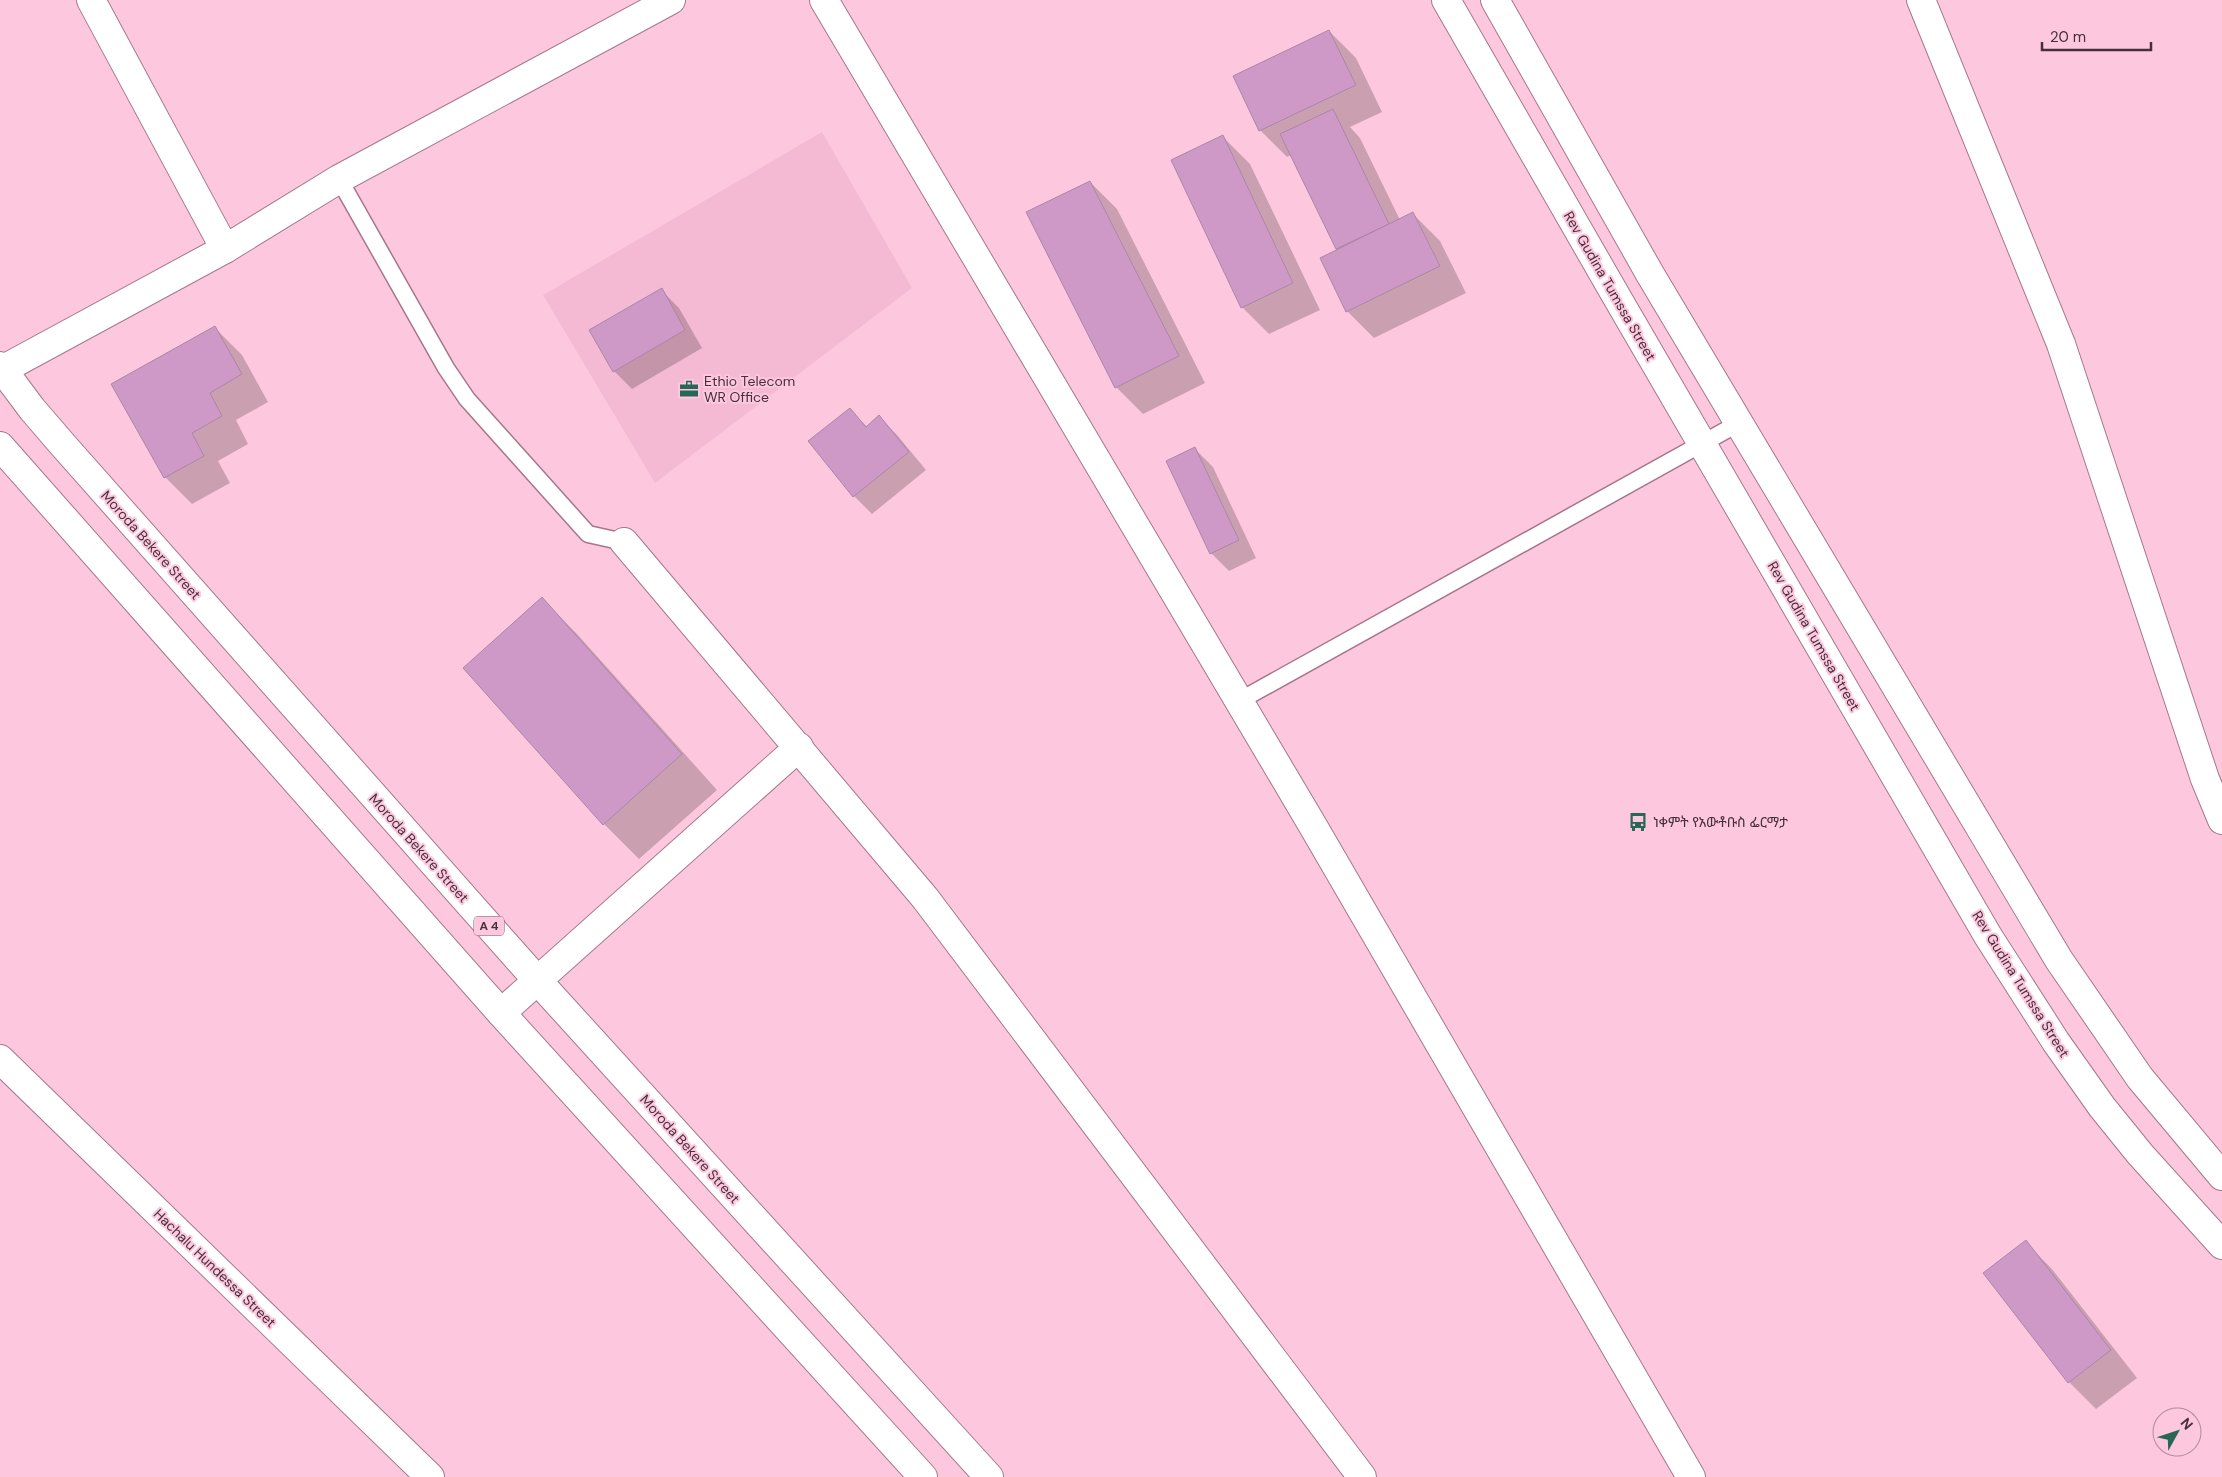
<svg xmlns="http://www.w3.org/2000/svg" width="2222" height="1477" font-family="'DM Sans','Noto Sans Ethiopic',sans-serif">
	<style>
		.built { fill: #f5bad3 }
		.shadow { fill: #0003 }
		.building { fill: #ce98c7; stroke: #ac86a7 }
		.lines { fill: none; stroke-linecap: round; stroke-linejoin: round }
		.lane-casing { stroke: #a6778c; stroke-width: 19 }
		.street-casing { stroke: #a6778c; stroke-width: 30 }
		.secondary-casing { stroke: #a6778c; stroke-width: 30 }
		.highway-casing { stroke: #a6778c; stroke-width: 30 }
		.lane { stroke: #fff; stroke-width: 16 }
		.street { stroke: #fff; stroke-width: 28 }
		.secondary { stroke: #fff; stroke-width: 28 }
		.highway { stroke: #fff; stroke-width: 28 }
		.labels { text-anchor: middle; stroke-width: 4; stroke-linejoin: round; paint-order: stroke }
		.shield { fill: #fdc8de; stroke: #7c5e6a; stroke-width: 1 }
		.shield-label { font-size: 12px; font-weight: bold; fill: #453039 }
		.street-label { font-size: 14px; fill: #453039; stroke: #fdc8de }
		.poi-label { font-size: 14px; fill: #453039; stroke: #fdc8de; text-anchor: start }
	</style>
	<rect width="100%" height="100%" fill="#fdc8de"/>
	<polygon class="built" points="822,132 912,288 655,483 543,295"/>
	<g class="shadow">
		<polygon points="1329,31 1356,58 1382,112 1350,127 1360,138 1400,220 1413,214 1440,241 1466,293 1374,338 1347,311 1337,250 1291,155 1287,157 1260,130"/>
		<polygon points="1223,137 1250,164 1320,310 1269,334 1242,307"/>
		<polygon points="1090,182 1117,209 1205,383 1143,414 1116,387"/>
		<polygon points="661,290 679,308 702,348 632,389 614,371"/>
		<polygon points="215,328 242,355 268,402 236,420 248,444 218,461 230,483 192,504 165,477"/>
		<polygon points="850,410 867,427 879,417 897,435 926,470 872,514 854,496"/>
		<polygon points="1195,449 1213,467 1256,558 1229,571 1211,553"/>
		<polygon points="542,599 577,634 717,790 639,859 604,824 465,668"/>
		<polygon points="2025,1242 2052,1269 2137,1378 2096,1409 2069,1382"/>
	</g>
	<g class="building">
		<polygon points="1329,30 1356,85 1259,131 1233,76"/>
		<polygon points="1333,109 1389,224 1336,249 1280,134"/>
		<polygon points="1223,135 1293,283 1241,308 1171,160"/>
		<polygon points="1090,181 1179,356 1115,388 1026,212"/>
		<polygon points="1413,212 1440,266 1346,312 1320,258"/>
		<polygon points="662,288 685,330 613,372 589,330"/>
		<polygon points="215,326 242,374 210,393 222,416 192,433 204,456 164,478 111,384"/>
		<polygon points="850,408 866,427 879,415 909,452 853,497 808,441"/>
		<polygon points="1195,447 1239,540 1210,554 1166,461"/>
		<polygon points="542,597 682,754 603,825 463,668"/>
		<polygon points="2026,1240 2111,1350 2068,1383 1983,1273"/>
	</g>
	<g class="lines">
		<g class="lane-casing">
			<g id="lane">
				<polyline points="339,179 446,368 467,399 588,534 624,542"/>
				<polyline points="1239,701 1739,423"/>
			</g>
		</g>
		<g class="street-casing">
			<g id="street">
				<polyline points="91,0 225,249"/>
				<polyline points="824,0 1313,826 1691,1477"/>
				<polyline points="1921,0 2061,344 2205,779 2222,820"/>
				<polyline points="0,371 225,249 339,179 671,0"/>
				<polyline points="624,542 925,898 1362,1477"/>
				<polyline points="501,1013 799,747"/>
				<polyline points="0,1059 430,1477"/>
			</g>
		</g>
		<g class="secondary-casing">
			<g id="secondary">
				<polyline points="1446,0 1615,294 1988,936 2056,1042 2102,1107 2140,1154 2222,1245"/>
				<polyline points="1495,0 1650,274 2059,960 2140,1078 2222,1176"/>
			</g>
		</g>
		<g class="highway-casing">
			<g id="highway">
				<polyline points="0,366 32,409 63,445 537,980 989,1477"/>
				<polyline points="0,446 501,1013 923,1477"/>
			</g>
		</g>
		<use href="#lane" class="lane"/>
		<use href="#street" class="street"/>
		<use href="#secondary" class="secondary"/>
		<use href="#highway" class="highway"/>
	</g>
	<defs>
		<g id="office-bare" transform="scale(1.5)"><path d="M-6-3h4V-5.5h4V-3h4V5H-6ZM-1-4.5V-3h2v-1.5ZM-6 0V1H6V0Z" fill="#276755" stroke="#fdc8de" stroke-width="2.5" paint-order="stroke"/></g>
		<g id="bus-bare" transform="scale(1.5)"><path d="M-5-6H5V4H4V6H2V4H-2V6H-4V4H-5ZM-3.5-4V0h7V-4ZM-3.5 1.2v1.5H-2V1.2ZM2 1.2v1.5H3.5V1.2Z" fill="#276755" stroke="#fdc8de" stroke-width="2.5" paint-order="stroke"/></g>
	</defs>
	<g fill-rule="evenodd">
		<use href="#office-bare" x="689" y="389"/>
		<use href="#bus-bare" x="1638" y="822"/>
	</g>
	<g class="labels">
		<rect class="shield" x="474" y="916.5" width="30" height="19" rx="4"/>
		<g class="shield-label">
			<text x="489" y="930">A 4</text>
		</g>
		<g class="street-label">
			<text transform="translate(1610 286) rotate(60)" y="5">Rev Gudina Tumssa Street</text>
			<text transform="translate(151 545) rotate(48)" y="5">Moroda Bekere Street</text>
			<text transform="translate(1814 636) rotate(60)" y="5">Rev Gudina Tumssa Street</text>
			<text transform="translate(419 848) rotate(48)" y="5">Moroda Bekere Street</text>
			<text transform="translate(2021 984) rotate(58)" y="5">Rev Gudina Tumssa Street</text>
			<text transform="translate(690 1149) rotate(48)" y="5">Moroda Bekere Street</text>
			<text transform="translate(215 1268) rotate(44)" y="5">Hachalu Hundessa Street</text>
		</g>
		<g class="poi-label">
			<text x="704" y="386">Ethio Telecom<tspan x="704" dy="16">WR Office</tspan></text>
			<text x="1653" y="827">ነቀምት የአውቶቡስ ፌርማታ</text>
		</g>
	</g>
	<g transform="translate(2177 1432) rotate(50)"><circle r="24" fill="#fdc8de" stroke="#b38b9c"/>
	<path d="M0-4L9 19L0 12L-9 19Z" fill="#276755"/>
	<text y="-8" font-size="14" font-weight="bold" text-anchor="middle" fill="#453039">N</text>
	</g>
	<path d="M2042 42v8h109v-8" fill="none" stroke="#453039" stroke-width="2.5"/>
	<text x="2050" y="42" font-size="15" fill="#453039" stroke="#fdc8de" stroke-width="4" paint-order="stroke">20 m</text>
</svg>
